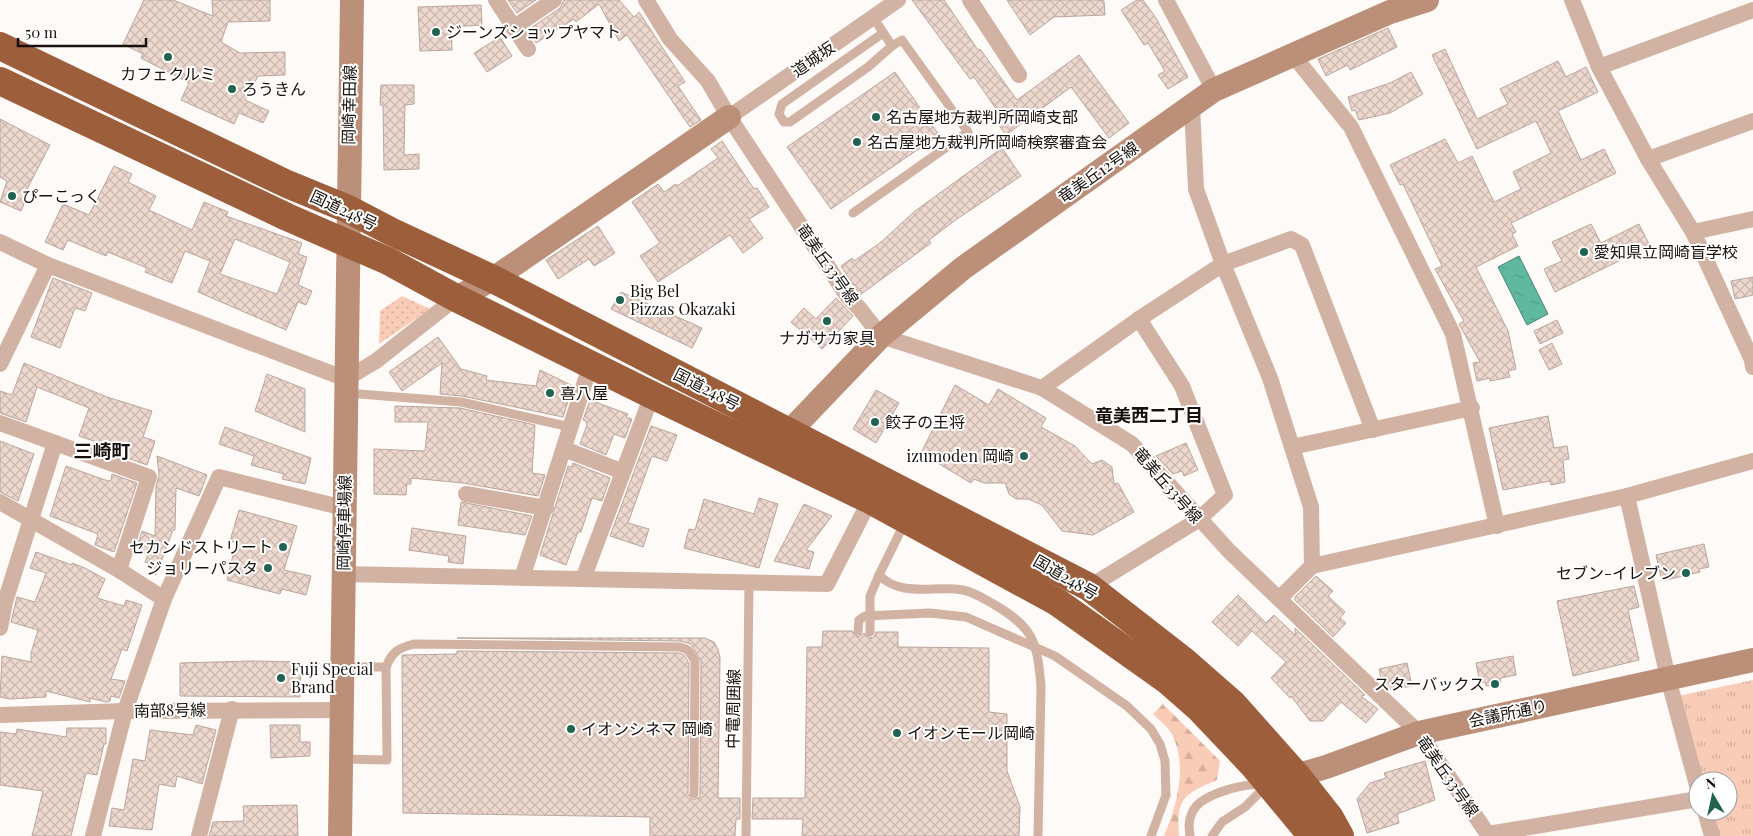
<svg xmlns="http://www.w3.org/2000/svg" width="1753" height="836" font-family="'Playfair Display','Noto Sans JP',serif">
	<style>
		.grass { fill: url(#grass-dots) }
		.forest { fill: url(#forest-firs) }
		.park { fill: url(#park-tufts) }
		.water { fill: url(#water-ripples); stroke: #4a8673 }
		.building { fill: url(#building-cross-hatch); stroke: #baa69c; fill-rule: evenodd }
		.lines { fill: none; stroke-linecap: round; stroke-linejoin: round }
		.lane { stroke: #d2b3a3; stroke-width: 9 }
		.street { stroke: #d2b3a3; stroke-width: 16 }
		.secondary { stroke: #bc8f78; stroke-width: 24 }
		.highway { stroke: #9d5e3c; stroke-width: 28 }
		.lane-bridge { stroke: #d2b3a3; stroke-width: 9 }
		.poi-dot { fill: #216351; stroke: #fff; stroke-width: 2 }
		.labels { text-anchor: middle; stroke-width: 4; stroke-linejoin: round; paint-order: stroke }
		.poi-label { font-size: 16px; fill: #17100c; stroke: #fff; text-anchor: start }
		.street-label { font-size: 16px; fill: #17100c; stroke: #fff }
		.neighbourhood-label { font-size: 18px; font-weight: bold; fill: #17100c; stroke: #fff }
		.quarter-label { font-size: 19px; font-weight: bold; fill: #17100c; stroke: #fff }
	</style>
	<defs>
		<pattern id="grass-dots" width="8" height="8" patternUnits="userSpaceOnUse" patternTransform="scale(1.25)"><rect width="8" height="8" fill="#f8ccb6"/><path d="M2 2h.1M6 6h.1" fill="none" stroke="#d4ae9b" stroke-width="1.8" stroke-linecap="round"/></pattern>
		<pattern id="forest-firs" width="22" height="20" patternUnits="userSpaceOnUse" patternTransform="scale(1.25)"><rect width="22" height="20" fill="#f8ccb6"/><path d="M5 1l3.5 6h-7zM16 11l3.5 6h-7z" fill="#d4ae9b"/></pattern>
		<pattern id="park-tufts" width="24" height="20" patternUnits="userSpaceOnUse" patternTransform="scale(1.25)"><rect width="24" height="20" fill="#f8ccb6"/><path d="M3 7l-1-3M5 7V3M7 7l1-3M15 17l-1-3M17 17v-4M19 17l1-3" fill="none" stroke="#d4ae9b"/></pattern>
		<pattern id="water-ripples" width="26" height="14" patternUnits="userSpaceOnUse" patternTransform="scale(1.25)"><rect width="26" height="14" fill="#60b99f"/><path d="M2 4q2-2 4 0t4 0M15 11q2-2 4 0t4 0" fill="none" stroke="#539e88"/></pattern>
		<pattern id="building-cross-hatch" width="8" height="8" patternUnits="userSpaceOnUse" patternTransform="scale(1.25)"><rect width="8" height="8" fill="#edd8ce"/><path d="M0 0l8 8M0 8l8-8" fill="none" stroke="#cab8b0"/></pattern>
	</defs>
	<rect width="100%" height="100%" fill="#fefaf8"/>
	<polygon class="grass" points="402,296 430,309 379,344 380,311"/>
	<path class="forest" d="M1163,704l57,57 -3,19c-33,14 -41,18 -38,56h-15c13,-31 24,-70 8,-102 -4,-7 -13,-14 -19,-20z"/>
	<polygon class="park" points="1753,680 1753,836 1719,836 1712,811 1728,811 1728,781 1703,781 1678,696"/>
	<polygon class="water" points="1519,256 1548,314 1527,325 1498,267"/>
	<g class="building">
		<polygon points="144,0 173,0 213,16 212,0 270,0 270,21 228,22 221,42 240,53 285,52 285,75 258,76 245,100 269,111 263,123 239,113 234,124 181,100 189,83 141,58 143,54 123,44"/>
		<polygon points="508,0 536,0 517,13"/>
		<polygon points="564,0 619,0 634,17 639,12 685,82 678,86 701,120 690,127 627,35 619,41 599,4 576,22 574,19 536,43 528,30 560,8"/>
		<polygon points="912,0 944,0 978,50 980,49 1017,100 1079,55 1129,123 1109,138 1071,87 1006,135 993,117 999,113 974,77 970,79"/>
		<polygon points="1007,0 1100,0 1104,1 1105,15 1054,17 1030,35"/>
		<polygon points="1137,0 1143,0 1156,18 1188,77 1168,89 1158,75 1165,71 1148,43 1144,45 1121,10"/>
		<polygon points="481,5 482,25 451,27 452,50 420,51 418,7"/>
		<polygon points="1388,28 1397,47 1350,70 1348,65 1326,76 1318,59"/>
		<polygon points="500,37 512,56 487,72 474,53"/>
		<polygon points="1445,49 1477,119 1508,104 1500,89 1558,61 1566,77 1586,67 1598,92 1558,111 1581,160 1604,149 1616,173 1511,223 1516,232 1512,234 1518,246 1476,267 1508,331 1516,369 1508,371 1510,377 1490,381 1490,378 1477,381 1473,363 1480,362 1459,324 1464,321 1435,269 1442,266 1403,184 1400,185 1390,165 1445,139 1458,163 1472,156 1494,202 1521,189 1513,172 1551,153 1536,121 1477,149 1432,55"/>
		<polygon points="895,72 939,135 831,209 787,147"/>
		<polygon points="1411,72 1423,94 1390,113 1359,120 1355,110 1352,111 1348,97 1390,83"/>
		<polygon points="381,85 414,85 414,104 405,105 404,155 419,154 419,169 384,170 383,105 380,105"/>
		<polygon points="0,119 50,145 25,193 28,194 21,211 0,202 7,181 0,177"/>
		<polygon points="722,141 754,189 757,188 769,207 749,219 763,238 743,253 730,235 658,282 640,256 660,243 632,202 658,184 664,192 676,184 677,186 718,158 711,149"/>
		<polygon points="1002,148 1021,176 957,219 929,240 931,243 860,295 841,266 852,258 854,261 880,243 915,211"/>
		<path d="M114,166l18,8 -4,8 28,14 -7,14 43,20 12,-28 24,10 -2,4 76,27 -4,11 9,3 -9,28 14,6 -6,14 -8,-3 -12,28 -88,-38 12,-31 -25,-10 -13,32 -27,-11 2,-4 -39,-16 -2,4 -38,-16 -5,10 -18,-8 18,-38 26,11zM235,239l55,23 -13,32 -57,-20z"/>
		<polygon points="1591,224 1601,243 1639,224 1650,246 1555,292 1544,269 1562,261 1552,242"/>
		<polygon points="598,226 615,253 594,266 589,259 558,279 546,260"/>
		<polygon points="1753,277 1753,295 1735,299 1731,281"/>
		<polygon points="53,278 92,293 85,311 75,308 60,348 31,337"/>
		<polygon points="621,292 702,328 692,348 611,309"/>
		<polygon points="836,298 853,316 822,349 791,322 804,308 816,319"/>
		<polygon points="1557,320 1563,333 1540,344 1534,331"/>
		<polygon points="438,337 461,369 487,376 486,380 536,386 540,370 573,386 563,417 462,396 440,394 442,363 402,391 389,372"/>
		<polygon points="1552,343 1562,364 1549,370 1539,350"/>
		<polygon points="24,363 107,397 152,411 143,437 155,441 147,465 119,455 120,450 79,436 89,408 37,387 26,422 0,413 0,391 12,395"/>
		<polygon points="267,374 305,389 305,432 255,411"/>
		<polygon points="955,385 989,405 998,389 1046,418 1041,427 1075,446 1092,464 1102,460 1112,467 1114,484 1118,483 1134,512 1093,535 1062,531 1042,505 1028,499 1016,499 1009,494 1005,483 984,483 974,479 971,483 921,453"/>
		<polygon points="876,390 899,403 876,443 853,429"/>
		<polygon points="590,400 628,414 626,417 632,419 625,438 614,434 606,455 580,444 587,425 586,421 583,420"/>
		<polygon points="395,406 460,408 535,425 532,473 545,475 538,496 463,483 411,478 411,484 407,484 406,495 374,494 374,449 425,451 428,422 395,422"/>
		<polygon points="1548,416 1554,448 1567,446 1569,459 1563,460 1565,482 1551,485 1550,481 1503,490 1489,428"/>
		<polygon points="651,426 677,435 667,461 652,456 628,523 649,529 643,547 610,536"/>
		<polygon points="225,427 311,458 305,484 282,479 284,474 251,465 254,456 219,444"/>
		<polygon points="0,441 34,454 18,501 0,492"/>
		<polygon points="1186,443 1198,470 1184,476 1182,471 1173,474 1156,456"/>
		<polygon points="157,456 207,475 199,496 176,488 175,530 173,530 156,575 154,574 154,565 145,562 148,554 136,550 142,531 155,536 156,487 159,475"/>
		<polygon points="573,463 610,478 602,501 592,498 581,532 578,532 566,565 540,555 568,466 572,467"/>
		<polygon points="66,466 108,481 111,480 112,474 137,483 114,552 95,545 98,534 50,516"/>
		<polygon points="759,498 778,504 759,568 684,548 689,529 695,530 704,499 754,514"/>
		<polygon points="461,502 532,516 525,535 458,525"/>
		<polygon points="804,504 832,516 806,550 814,552 809,569 774,561"/>
		<polygon points="239,510 297,526 284,570 311,576 306,595 282,589 280,594 227,580 236,543 230,541"/>
		<polygon points="412,528 466,536 463,564 448,562 449,556 409,550"/>
		<polygon points="1704,544 1709,567 1699,569 1700,572 1662,581 1656,555"/>
		<polygon points="36,552 72,565 72,563 85,568 105,579 97,598 124,606 126,600 142,605 127,651 122,649 111,679 125,681 119,698 111,696 110,701 106,702 90,698 90,702 46,691 46,697 10,699 0,697 2,656 31,662 31,653 38,630 11,622 17,597 35,602 46,573 30,568"/>
		<polygon points="1316,576 1333,591 1328,596 1345,612 1340,618 1346,623 1333,637 1295,600 1295,597"/>
		<polygon points="1634,586 1639,607 1628,610 1639,660 1573,676 1557,601"/>
		<polygon points="1238,595 1266,623 1274,615 1295,635 1295,628 1365,695 1361,696 1378,709 1366,723 1341,702 1323,721 1310,721 1291,696 1290,698 1271,678 1286,662 1252,631 1238,646 1212,622"/>
		<polygon points="823,631 852,631 858,637 864,633 870,638 874,637 876,632 898,632 898,647 989,648 989,712 1007,714 1007,771 1020,807 1019,836 802,836 803,819 752,819 753,798 805,798 807,647 822,647"/>
		<polygon points="457,638 705,638 714,642 718,649 720,658 718,798 740,798 740,819 736,819 735,836 650,836 650,817 403,813 402,655 457,654 457,651 679,653 684,655 689,663 688,794 693,800 700,797 701,661 691,644 680,641"/>
		<polygon points="1513,656 1516,675 1500,678 1501,683 1486,686 1485,682 1480,683 1476,663"/>
		<polygon points="252,661 301,662 300,697 180,696 180,663"/>
		<polygon points="1407,663 1412,686 1389,690 1382,683 1379,669"/>
		<polygon points="196,725 216,730 202,784 177,776 175,787 159,784 152,830 109,826 112,808 124,810 133,759 145,761 150,730 193,735"/>
		<polygon points="270,725 300,725 300,742 310,742 310,756 271,758"/>
		<polygon points="67,728 106,728 106,744 104,744 97,775 86,773 71,836 32,836 43,791 0,785 0,732 16,734 17,729 66,737"/>
		<polygon points="1425,761 1435,800 1397,814 1399,823 1367,833 1357,799 1370,783 1386,778 1384,773"/>
		<polygon points="297,805 298,836 209,836 213,822 244,821 243,806"/>
	</g>
	<g class="lines">
		<g class="lane">
			<polyline points="883,33 782,104 779,114 784,122 790,122 868,67 892,46"/>
			<polyline points="853,213 968,132 902,40 892,46 873,17"/>
			<polyline points="346,393 461,402 570,427"/>
			<path d="M905,522l-26,53c22,23 56,10 84,15 11,2 23,10 32,15 39,23 42,37 46,81l-3,150"/>
			<polyline points="870,632 870,596 879,575"/>
			<path d="M344,667h42c6,-15 12,-19 28,-23l266,3 8,3 7,11 -1,133"/>
			<polyline points="341,759 387,760 386,667"/>
			<polyline points="746,836 749,582"/>
			<polyline points="1151,836 1166,795"/>
			<path d="M1190,836c-1,-8 -2,-15 2,-23 7,-19 51,-29 70,-29"/>
			<polyline points="1212,836 1222,822 1245,807 1266,786"/>
		</g>
		<g class="street">
			<polyline points="496,0 528,49"/>
			<polyline points="646,0 670,39 708,81 729,117 848,297 859,308 881,336 1042,388 1132,444 1229,551 1419,733 1489,836"/>
			<polyline points="970,0 1019,75"/>
			<polyline points="1166,0 1214,90"/>
			<polyline points="1572,0 1599,67 1648,159 1693,232 1752,360 1753,367"/>
			<polyline points="513,28 554,0"/>
			<polyline points="1293,55 1351,127 1453,334 1497,526"/>
			<polyline points="1599,67 1753,10"/>
			<polyline points="1192,107 1196,189 1223,264 1270,378 1311,507 1312,566 1280,598"/>
			<polyline points="729,117 898,0"/>
			<polyline points="1648,159 1753,121"/>
			<polyline points="1693,232 1753,219"/>
			<polyline points="0,242 48,265 346,379 376,361 456,298"/>
			<polyline points="0,364 48,265"/>
			<polyline points="1042,388 1139,319 1223,264 1291,239 1302,245 1373,430"/>
			<polyline points="0,423 149,477 119,570"/>
			<polyline points="1292,447 1472,408"/>
			<polyline points="564,449 621,471"/>
			<polyline points="466,494 546,508"/>
			<polyline points="1627,496 1668,678 1698,789"/>
			<polyline points="0,502 119,570 164,599 125,711 93,836"/>
			<polyline points="1312,566 1627,496 1753,461"/>
			<polyline points="343,574 827,584 870,500"/>
			<polyline points="522,578 591,363"/>
			<polyline points="583,579 652,395"/>
			<polyline points="1089,587 1198,520 1225,495 1182,386 1139,319"/>
			<polyline points="164,599 219,477 344,508"/>
			<polyline points="0,628 5,602 55,443"/>
			<polyline points="0,715 125,711 341,710"/>
			<polyline points="1705,811 1712,836"/>
			<polyline points="1488,834 1698,799"/>
			<polyline points="199,836 232,709"/>
		</g>
		<g class="secondary">
			<polyline points="456,298 493,279 729,117"/>
			<polyline points="790,431 881,336 963,268 1214,90 1390,12 1427,0"/>
			<polyline points="1281,780 1326,767 1419,733 1753,660"/>
			<polyline points="340,836 352,0"/>
		</g>
		<g class="highway">
			<polyline points="0,46 287,184 348,209 392,232 493,279 1089,587 1184,661 1233,704 1297,776 1330,818 1340,836"/>
			<polyline points="0,81 287,217 388,261 456,298 652,395 870,500 1057,602 1167,680 1200,709 1254,766 1312,836"/>
		</g>
		<polyline class="lane-bridge" points="858,631 859,620 865,616 930,613 966,617 1055,656 1127,706 1151,729 1160,744 1165,761 1166,795"/>
	</g>
	<g class="poi-dot">
		<circle cx="436" cy="32" r="5"/>
		<circle cx="168" cy="57" r="5"/>
		<circle cx="232" cy="89" r="5"/>
		<circle cx="876" cy="117" r="5"/>
		<circle cx="857" cy="142" r="5"/>
		<circle cx="12" cy="196" r="5"/>
		<circle cx="1584" cy="252" r="5"/>
		<circle cx="620" cy="300" r="5"/>
		<circle cx="827" cy="321" r="5"/>
		<circle cx="550" cy="393" r="5"/>
		<circle cx="875" cy="422" r="5"/>
		<circle cx="1024" cy="456" r="5"/>
		<circle cx="283" cy="547" r="5"/>
		<circle cx="268" cy="568" r="5"/>
		<circle cx="1686" cy="573" r="5"/>
		<circle cx="281" cy="678" r="5"/>
		<circle cx="1495" cy="684" r="5"/>
		<circle cx="571" cy="729" r="5"/>
		<circle cx="897" cy="733" r="5"/>
	</g>
	<g class="labels">
		<g class="poi-label">
			<text x="446" y="38">ジーンズショップヤマト</text>
			<text x="168" y="80" text-anchor="middle">カフェクルミ</text>
			<text x="242" y="95">ろうきん</text>
			<text x="886" y="123">名古屋地方裁判所岡崎支部</text>
			<text x="867" y="148">名古屋地方裁判所岡崎検察審査会</text>
			<text x="22" y="202">ぴーこっく</text>
			<text x="1594" y="258">愛知県立岡崎盲学校</text>
			<text x="630" y="297">Big Bel<tspan x="630" dy="18">Pizzas Okazaki</tspan></text>
			<text x="827" y="344" text-anchor="middle">ナガサカ家具</text>
			<text x="560" y="399">喜八屋</text>
			<text x="885" y="428">餃子の王将</text>
			<text x="1014" y="462" text-anchor="end">izumoden 岡崎</text>
			<text x="273" y="553" text-anchor="end">セカンドストリート</text>
			<text x="258" y="574" text-anchor="end">ジョリーパスタ</text>
			<text x="1676" y="579" text-anchor="end">セブン-イレブン</text>
			<text x="291" y="675">Fuji Special<tspan x="291" dy="18">Brand</tspan></text>
			<text x="1485" y="690" text-anchor="end">スターバックス</text>
			<text x="581" y="735">イオンシネマ 岡崎</text>
			<text x="907" y="739">イオンモール岡崎</text>
		</g>
		<g class="street-label">
			<text transform="translate(813 59) rotate(-35)" y="6">道城坂</text>
			<text transform="translate(349 105) rotate(-89)" y="6">岡崎幸田線</text>
			<text transform="translate(1098 172) rotate(-35)" y="6">竜美丘12号線</text>
			<text transform="translate(344 210) rotate(25)" y="6">国道248号</text>
			<text transform="translate(828 264) rotate(55)" y="6">竜美丘33号線</text>
			<text transform="translate(707 389) rotate(27)" y="6">国道248号</text>
			<text transform="translate(1168 485) rotate(49)" y="6">竜美丘33号線</text>
			<text transform="translate(344 523) rotate(-89)" y="6">岡崎停車場線</text>
			<text transform="translate(1066 577) rotate(30)" y="6">国道248号</text>
			<text transform="translate(733 709) rotate(-89)" y="6">中電周囲線</text>
			<text transform="translate(170 710) rotate(-1)" y="6">南部8号線</text>
			<text transform="translate(1508 713) rotate(-12)" y="6">会議所通り</text>
			<text transform="translate(1448 776) rotate(55)" y="6">竜美丘33号線</text>
		</g>
		<g class="neighbourhood-label">
			<text x="1149" y="422">竜美西二丁目</text>
		</g>
		<g class="quarter-label">
			<text x="102" y="458">三崎町</text>
		</g>
	</g>
	<g transform="translate(1713 796) rotate(351)"><circle r="24" fill="#ffffff" stroke="#a29f9e"/>
	<path d="M0-4L9 19L0 12L-9 19Z" fill="#216351"/>
	<text y="-8" font-size="14" font-weight="bold" text-anchor="middle" fill="#17100c">N</text>
	</g>
	<path d="M18 38v8h128v-8" fill="none" stroke="#17100c" stroke-width="2.5"/>
	<text x="25" y="38" font-size="15" fill="#17100c" stroke="#ffffff" stroke-width="4" paint-order="stroke">50 m</text>
</svg>
